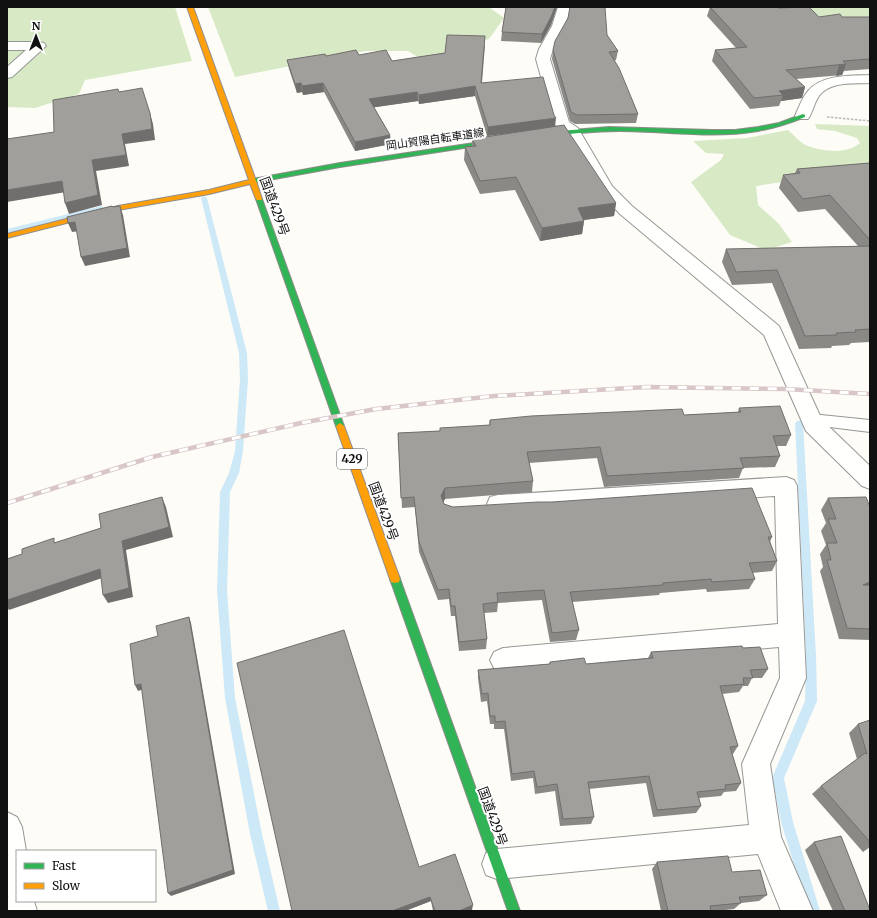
<svg xmlns="http://www.w3.org/2000/svg" width="877" height="918" font-family="Merriweather,'Noto Sans JP',serif">
	<style>
		.forest { fill: #d8eac5 }
		.lines { fill: none; stroke-linecap: round; stroke-linejoin: round }
		.stream { fill: #cde8f7; fill-rule: evenodd }
		.lane-casing { stroke: #979795; stroke-width: 2 }
		.street-casing { stroke: #979795; stroke-width: 2 }
		.fast-casing { stroke: #8e8d8b; stroke-width: 2 }
		.slow-casing { stroke: #8e8d8b; stroke-width: 2 }
		.path { stroke: #b9b9b8; stroke-width: 1.5; stroke-dasharray: 2.5 1.5; stroke-linecap: butt }
		.lane { fill: #fffffe; fill-rule: evenodd }
		.street { fill: #fffffe; fill-rule: evenodd }
		.fast { fill: #30b455; fill-rule: evenodd }
		.slow { fill: #ff9f0a; fill-rule: evenodd }
		.rail-casing { stroke: #d9c6c7; stroke-width: 4.5 }
		.rail { stroke: #fff; stroke-width: 3; stroke-dasharray: 9; stroke-linecap: butt }
		.wall { fill: #8a8986 }
		.shaded-wall { fill: #716f6d }
		.building { fill: #a19f9c; stroke: #716f6d }
		.labels { text-anchor: middle; stroke-width: 4; stroke-linejoin: round; paint-order: stroke }
		.far-street-label { font-size: 11px; fill: #111; stroke: #fff }
		.shield { fill: #fff; stroke: #585858; stroke-width: 1 }
		.shield-label { font-size: 12px; font-weight: bold; fill: #111 }
		.street-label { font-size: 13px; fill: #111; stroke: #fff }
	</style>
	<rect width="100%" height="100%" fill="#fdfcf7"/>
	<g class="forest">
		<polygon points="7,7 175,7 192,61 85,80 79,94 35,108 7,107"/>
		<polygon points="208,7 489,7 504,18 489,39 422,60 408,51 366,51 235,77"/>
		<polygon points="788,7 870,7 870,23 831,20"/>
		<path d="M815,124l55,2v39l-10,5 -104,16 2,19 21,19 13,18 -26,8 -36,-15 -39,-53 30,-22 3,-6 -18,-1 -13,-12 54,-3 41,-8c6,5 13,14 20,16 16,6 40,8 52,-3l-3,-5 -22,-7 -18,-2z"/>
	</g>
	<g class="lines">
		<g class="stream">
			<polygon points="204,196 207,198 247,353 248,379 243,451 239,473 230,492 227,591 235,698 262,834 280,911 268,911 250,834 225,698 217,591 220,492 229,473 235,451 240,379 239,353 201,198"/>
			<polygon points="101,206 104,208 103,209 7,233 7,229"/>
			<polygon points="799,420 803,423 816,656 817,701 784,778 793,822 820,911 808,911 781,822 772,778 805,701 806,656 795,423"/>
		</g>
		<g class="lane-casing">
			<polygon id="lane" points="811,414 870,420 870,432 805,424 803,420 805,416"/>
		</g>
		<g class="street-casing">
			<g id="street">
				<polygon points="558,7 570,7 566,26 553,49 550,59 569,122 578,128 612,186 632,206 779,326 822,420 870,466 870,489 862,486 806,431 764,335 620,214 600,193 582,164 567,134 554,124 536,59 539,49 552,26"/>
				<polygon points="7,42 39,42 44,43 46,46 12,77 7,78 7,67 26,50 7,50"/>
				<path d="M870,75v8c-16,1 -40,-2 -51,13 -5,7 -6,16 -11,23h-10l-3,-3c4,-9 7,-18 13,-25 14,-17 42,-15 62,-16z"/>
				<polygon points="786,477 794,480 797,486 806,678 770,764 781,837 813,911 781,911 758,854 497,879 486,875 482,864 486,853 497,849 749,825 742,764 780,678 779,647 503,672 494,668 490,660 494,652 503,648 778,624 775,496 498,513 490,511 487,504 490,497 498,495"/>
				<polygon points="7,812 17,817 22,827 26,851 17,851 17,901 34,901 37,911 7,911"/>
			</g>
		</g>
		<g class="fast-casing">
			<g id="fast">
				<path d="M803,114l2,1v2c-15,6 -30,11 -47,14 -46,8 -93,0 -139,0 -27,0 -53,3 -79,7l-3,-2 3,-2 20,-3 49,-4 103,3h23l23,-3 21,-4z"/>
				<polygon points="501,139 504,141 503,142 340,167 253,183 250,181 253,179 340,163"/>
				<polygon points="259,197 262,199 344,426 343,428 340,429 336,426 256,199"/>
				<polygon points="395,575 399,576 400,579 520,911 508,911 390,579 391,576"/>
			</g>
		</g>
		<g class="slow-casing">
			<g id="slow">
				<polygon points="187,7 193,7 256,181 262,199 261,200 257,200 256,199 250,184 209,194 118,210 7,238 7,234 118,206 209,190 249,180"/>
				<polygon points="340,423 344,426 400,579 399,582 395,583 391,582 390,579 336,426"/>
			</g>
		</g>
		<polyline class="path" points="827,117 870,121"/>
		<use href="#lane" class="lane"/>
		<use href="#street" class="street"/>
		<use href="#fast" class="fast"/>
		<use href="#slow" class="slow"/>
		<g class="rail-casing">
			<polyline id="rail" points="7,503 152,457 301,423 376,409 494,396 647,387 786,389 870,394"/>
		</g>
		<use href="#rail" class="rail"/>
	</g>
	<g class="wall">
		<polygon points="506,7 557,7 551,25 541,43 501,41 502,32"/>
		<polygon points="710,7 777,7 778,8 819,17 870,17 870,69 844,71 842,75 796,79 805,87 802,98 781,101 779,106 750,109 712,61 715,50 736,48 707,16"/>
		<polygon points="568,18 607,35 618,51 616,60 614,61 638,114 636,123 575,124 570,121 552,59 553,50"/>
		<polygon points="485,45 482,83 555,127 616,203 614,216 584,220 584,221 582,234 540,241 515,190 480,194 464,160 465,147 472,146 472,139 532,130 487,136 475,96 419,104 418,101 374,107 390,135 391,144 355,151 324,92 303,95 302,92 297,93 289,69 287,60 326,56 359,55 392,61 445,53"/>
		<polygon points="870,163 870,342 851,343 849,345 832,346 831,348 799,349 772,283 732,285 722,262 726,249 858,246 825,209 798,212 779,188 783,175 795,173 797,169"/>
		<polygon points="739,408 791,435 786,446 777,446 780,456 775,467 743,468 739,478 604,487 597,458 529,463 533,481 532,492 445,499 443,502 444,504 453,507 772,537 770,542 777,561 772,571 752,573 755,579 749,589 707,592 706,589 660,593 659,595 572,602 579,630 576,640 550,642 542,600 498,603 497,612 484,613 487,639 486,649 459,651 455,616 451,616 449,599 438,600 419,552 415,507 402,508 398,433 440,431 489,425 490,420 684,415 738,412"/>
		<polygon points="828,498 870,507 870,640 839,639 820,571 823,567 820,554 826,545 821,531 826,523 821,510"/>
		<polygon points="743,648 768,669 762,678 752,678 748,686 743,686 739,692 722,694 738,746 733,754 732,754 741,783 736,791 724,792 721,796 699,798 701,806 696,813 653,817 646,783 589,789 594,817 591,824 560,826 555,791 535,794 533,778 511,781 504,729 494,729 494,724 490,724 487,701 481,702 478,678 478,670 549,664 550,662 586,664 648,658 651,652"/>
		<polygon points="870,720 870,847 863,852 812,794 821,786 857,759 849,733 858,724"/>
		<polygon points="814,842 870,911 833,911 805,850"/>
		<polygon points="657,862 732,872 767,895 759,901 741,903 734,909 717,911 661,911 652,869"/>
		<polygon points="419,867 472,910 470,911 433,911 431,901 405,911 292,911"/>
	</g>
	<g class="shaded-wall">
		<polygon points="555,7 557,7 551,25 541,43 542,34"/>
		<polygon points="846,64 842,75 836,76 839,65"/>
		<polygon points="301,83 302,92 297,93 295,84"/>
		<polygon points="323,83 324,92 303,95 302,86"/>
		<polygon points="475,86 475,96 419,104 419,95"/>
		<polygon points="805,87 802,98 781,101 783,95 779,91"/>
		<polygon points="417,92 418,101 370,108 369,99"/>
		<polygon points="150,113 153,124 155,140 125,144 129,166 96,171 102,205 69,214 65,203 92,160 122,134"/>
		<polygon points="556,118 555,127 487,136 488,127"/>
		<polygon points="390,135 391,144 355,151 355,142"/>
		<polygon points="62,181 66,192 7,202 7,190"/>
		<polygon points="616,203 614,216 576,221 578,208"/>
		<polygon points="120,206 123,215 130,257 85,266 81,257"/>
		<polygon points="584,221 582,234 540,241 542,228"/>
		<polygon points="75,222 79,231 72,232 68,223"/>
		<polygon points="445,488 445,499 441,506 441,496"/>
		<polygon points="162,497 166,507 173,537 126,550 133,597 108,603 103,595 122,541"/>
		<polygon points="100,569 105,577 9,610 7,607 7,600"/>
		<polygon points="870,582 870,589 863,585"/>
		<polygon points="189,617 191,623 235,874 171,896 168,893"/>
		<polygon points="141,684 144,689 138,691 135,685"/>
		<polygon points="430,897 431,901 405,911 392,911"/>
		<polygon points="473,905 472,910 470,911 459,911"/>
	</g>
	<g class="building">
		<polygon points="506,7 555,7 551,17 542,34 502,32"/>
		<polygon points="570,7 605,7 607,35 618,51 609,52 619,68 638,114 577,115 571,112 553,50 555,41 568,18"/>
		<polygon points="710,7 777,7 778,8 809,7 819,17 840,14 842,17 870,17 870,59 843,61 846,64 786,70 805,87 779,91 783,95 754,98 715,50 747,47"/>
		<polygon points="447,35 485,36 481,83 543,77 554,115 556,118 488,127 475,86 419,95 417,92 369,99 390,135 355,142 323,83 302,86 301,83 295,84 287,60 325,54 326,56 356,50 359,55 386,50 392,61 445,53"/>
		<polygon points="142,88 150,113 152,129 122,134 126,155 92,160 98,195 65,203 62,181 7,190 7,139 54,132 53,100 118,89 119,92"/>
		<polygon points="564,125 616,203 578,208 584,221 542,228 516,177 480,181 465,147 476,146 472,139"/>
		<polygon points="870,163 870,240 830,195 803,199 783,175 800,173 797,169"/>
		<polygon points="112,206 113,207 120,206 127,248 81,257 75,222 68,223 67,217"/>
		<polygon points="870,246 870,329 855,330 856,332 836,333 837,335 805,336 777,270 736,272 726,249"/>
		<polygon points="780,406 791,435 773,436 780,456 740,458 744,468 607,476 600,447 527,452 533,481 445,488 441,496 444,504 453,507 538,502 552,502 752,488 772,537 768,537 777,561 749,563 755,579 712,582 711,579 663,583 663,585 570,592 579,630 552,633 544,590 497,593 498,602 483,604 487,639 459,642 455,606 451,606 449,589 438,590 419,542 414,497 401,498 398,433 440,431 440,428 490,425 490,420 531,416 682,409 684,415 741,412 739,408"/>
		<polygon points="162,497 169,527 122,541 129,588 103,595 100,569 7,600 7,559 22,554 22,549 54,538 54,543 101,528 99,514"/>
		<polygon points="866,497 870,507 870,582 863,585 870,585 870,629 847,628 827,560 831,560 827,543 837,543 828,519 836,519 828,498"/>
		<polygon points="189,617 233,870 168,893 141,684 135,685 130,644 158,636 156,626"/>
		<polygon points="344,630 419,867 455,854 473,905 459,911 435,911 430,897 392,911 292,911 237,663"/>
		<polygon points="742,646 743,648 760,647 768,669 750,670 753,678 743,678 744,684 720,686 738,746 730,747 741,783 725,785 726,789 697,792 701,806 657,810 649,776 588,782 594,817 563,819 557,784 537,787 534,771 512,774 505,721 495,722 495,716 490,716 488,693 482,694 478,670 550,664 550,662 584,658 586,664 653,658 651,652"/>
		<polygon points="870,720 870,842 821,786 865,753 867,754 858,724"/>
		<polygon points="841,836 870,910 870,911 845,911 814,842"/>
		<polygon points="728,856 732,872 760,870 767,895 739,897 741,903 710,906 711,911 668,911 657,862"/>
	</g>
	<g class="labels">
		<g class="far-street-label">
			<text transform="translate(435 139) rotate(-8)" y="4">岡山賀陽自転車道線</text>
		</g>
		<rect class="shield" x="337" y="449" width="30" height="20" rx="3"/>
		<g class="shield-label">
			<text x="352" y="463">429</text>
		</g>
		<g class="street-label">
			<text transform="translate(275 206) rotate(70)" y="5">国道429号</text>
			<text transform="translate(384 511) rotate(70)" y="5">国道429号</text>
			<text transform="translate(493 816) rotate(70)" y="5">国道429号</text>
		</g>
	</g>
	<rect width="877" height="918" fill="none" stroke="#111111" stroke-width="16"/>
	<rect x="16" y="850" width="140" height="52" fill="#ffffff" stroke="#a0a0a0"/>
	<rect x="24" y="863" width="20" height="6" fill="#30b455" stroke="#a0a0a0"/>
	<text x="52" y="870" font-size="12" fill="#111111">Fast</text>
	<rect x="24" y="883" width="20" height="6" fill="#ff9f0a" stroke="#a0a0a0"/>
	<text x="52" y="890" font-size="12" fill="#111111">Slow</text>
	<g transform="translate(36 36)" stroke="#ffffff" stroke-width="3" paint-order="stroke">
	<path d="M0-3L7 15L0 10L-7 15Z" fill="#111111"/>
	<text y="-6" font-size="11" font-weight="bold" text-anchor="middle" fill="#111111">N</text>
	</g>
</svg>
